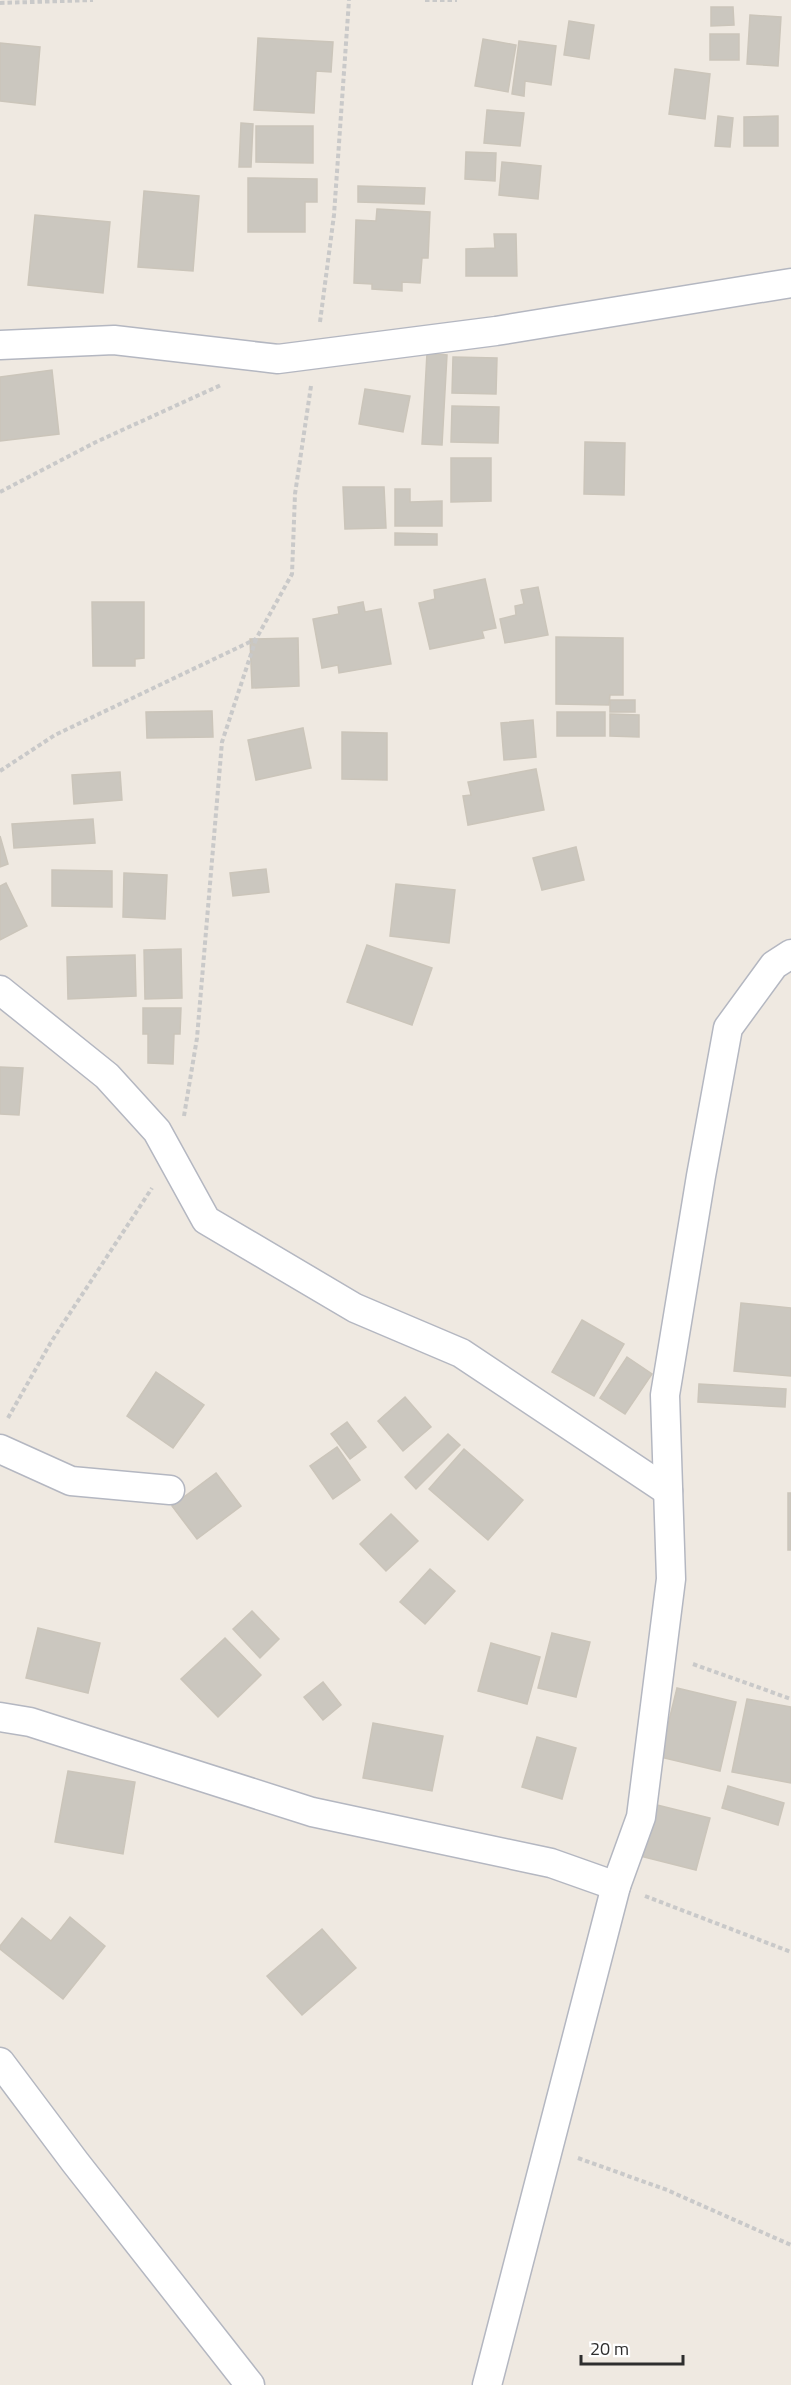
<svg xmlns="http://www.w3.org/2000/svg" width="791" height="2385" font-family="'Titillium Web',sans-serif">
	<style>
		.building { fill: #cbc7bf; stroke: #cbc5ba; stroke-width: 1.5 }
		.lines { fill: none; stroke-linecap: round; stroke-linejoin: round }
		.street-casing { stroke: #b4b7c1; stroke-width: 31 }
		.path { stroke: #c9c9c9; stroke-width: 4; stroke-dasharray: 4.5 3; stroke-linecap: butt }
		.street { stroke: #fff; stroke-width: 28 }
	</style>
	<rect width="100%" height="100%" fill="#efe9e1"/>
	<g class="building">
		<polygon points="711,7 733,7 734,25 711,26"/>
		<polygon points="750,15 781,17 778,66 747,64"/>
		<polygon points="569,21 594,25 589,59 564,55"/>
		<rect x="710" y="34" width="29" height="26"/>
		<polygon points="258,38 333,42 331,72 316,71 314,113 254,110"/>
		<polygon points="483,39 516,45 508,92 475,86"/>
		<polygon points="519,41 556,46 551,85 525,81 524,96 512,94"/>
		<polygon points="0,43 40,47 35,105 0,101"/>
		<polygon points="675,69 710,74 705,119 669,114"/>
		<polygon points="487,110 524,113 520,146 484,143"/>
		<polygon points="718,116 733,118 730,147 715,146"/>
		<polygon points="778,116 778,146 744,146 744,117"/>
		<polygon points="241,123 253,124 251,167 239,167"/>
		<polygon points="256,126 313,126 313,163 256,162"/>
		<polygon points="466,152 496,153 495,181 465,179"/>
		<polygon points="502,162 541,166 538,199 499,195"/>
		<polygon points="248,178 317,179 317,202 305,202 305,232 248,232"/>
		<polygon points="358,186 425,188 424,204 358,202"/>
		<polygon points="144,191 199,196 193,271 138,267"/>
		<polygon points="377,209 430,212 428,258 422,258 420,283 402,282 402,291 372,289 372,284 354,283 356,220 376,221"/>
		<polygon points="35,215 110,222 103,293 28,285"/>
		<polygon points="494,234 516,234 517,276 466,276 466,249 495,248"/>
		<polygon points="427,353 447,355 442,445 422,444"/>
		<polygon points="453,357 497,358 496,394 452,393"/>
		<polygon points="52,370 59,434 0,441 0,377"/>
		<polygon points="365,389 410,396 403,432 359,424"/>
		<polygon points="452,406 499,407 498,443 451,442"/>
		<polygon points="585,442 625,443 624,495 584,494"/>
		<polygon points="451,458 491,458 491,501 451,502"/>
		<polygon points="343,487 384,487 386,528 345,529"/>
		<polygon points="395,489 410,489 410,502 442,501 442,526 395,526"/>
		<polygon points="395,533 437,534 437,545 395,545"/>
		<polygon points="485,579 496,628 482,631 484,638 430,649 419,603 435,599 434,590"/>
		<polygon points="538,587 548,635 505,643 500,619 516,615 515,606 524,604 521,590"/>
		<polygon points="92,602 144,602 144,658 135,659 135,666 93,666"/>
		<polygon points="363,602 365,612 381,609 391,664 339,673 338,665 322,668 313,619 339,614 338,607"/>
		<polygon points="556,637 623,638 623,695 610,695 609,705 556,704"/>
		<polygon points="298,638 299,686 252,688 250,639"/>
		<rect x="610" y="700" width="25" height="12"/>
		<polygon points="212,711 213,737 147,738 146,712"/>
		<rect x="557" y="712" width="48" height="24"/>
		<polygon points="610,714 639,715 639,737 610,736"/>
		<polygon points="533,720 536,757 504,760 501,723"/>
		<polygon points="303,728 311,768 256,780 248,740"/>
		<polygon points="342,732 387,733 387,780 342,779"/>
		<polygon points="536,769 544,810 468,825 463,796 471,795 468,782"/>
		<polygon points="120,772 122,800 74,804 72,775"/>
		<polygon points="93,819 95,843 14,848 12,824"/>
		<polygon points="0,836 8,864 0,867"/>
		<polygon points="576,847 584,880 542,890 533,858"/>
		<polygon points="266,869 269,892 233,896 230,873"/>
		<polygon points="52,870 112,871 112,907 52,906"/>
		<polygon points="124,873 167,875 165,919 123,917"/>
		<polygon points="6,883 27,926 0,940 0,886"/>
		<polygon points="396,884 455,890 449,943 390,936"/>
		<polygon points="367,945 432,968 412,1025 347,1002"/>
		<polygon points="181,949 182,998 145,999 144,950"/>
		<polygon points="135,955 136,996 68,999 67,957"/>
		<polygon points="143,1008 181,1008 180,1034 174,1034 173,1064 148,1063 148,1034 143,1034"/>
		<polygon points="0,1067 23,1068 19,1115 0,1114"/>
		<polygon points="741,1303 791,1308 791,1376 734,1371"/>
		<polygon points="582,1320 624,1344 594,1396 552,1372"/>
		<polygon points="627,1357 652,1374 625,1414 600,1398"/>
		<polygon points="156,1372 204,1405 173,1448 127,1416"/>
		<polygon points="699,1384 786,1389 785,1407 698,1402"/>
		<polygon points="405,1397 431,1427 403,1451 378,1421"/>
		<polygon points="347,1422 366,1447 350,1459 331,1434"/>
		<polygon points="448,1434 460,1445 416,1489 405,1477"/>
		<polygon points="337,1447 360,1480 333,1499 310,1466"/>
		<polygon points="464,1449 523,1500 488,1540 429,1489"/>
		<polygon points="216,1473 241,1506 197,1539 172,1506"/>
		<rect x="788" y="1493" width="3" height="57"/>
		<polygon points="391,1514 418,1541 386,1571 360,1544"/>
		<polygon points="430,1569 455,1591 425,1624 400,1602"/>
		<polygon points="252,1611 279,1639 260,1658 233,1629"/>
		<polygon points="38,1628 100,1643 88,1693 26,1678"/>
		<polygon points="552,1633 590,1642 576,1697 538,1688"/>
		<polygon points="225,1638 261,1675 218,1717 181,1679"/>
		<polygon points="491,1643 540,1657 527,1704 478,1691"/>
		<polygon points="323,1682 341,1705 323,1720 304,1697"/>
		<polygon points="677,1688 736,1702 720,1771 660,1757"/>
		<polygon points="747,1699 791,1707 791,1783 732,1772"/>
		<polygon points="373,1723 443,1736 432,1791 363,1778"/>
		<polygon points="537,1737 576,1748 562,1799 522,1787"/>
		<polygon points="68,1771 135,1782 123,1854 55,1842"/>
		<polygon points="728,1786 784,1803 778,1825 722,1808"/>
		<polygon points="649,1803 710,1818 696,1870 636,1855"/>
		<polygon points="70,1917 105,1946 63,1999 0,1949 0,1946 22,1918 51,1941"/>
		<polygon points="322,1929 356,1968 302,2015 267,1976"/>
	</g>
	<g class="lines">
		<g class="street-casing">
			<g id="street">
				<polyline points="0,345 114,340 278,359 496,331 791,283"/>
				<polyline points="0,990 107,1076 157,1131 206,1220 355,1308 461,1353 668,1491"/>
				<polyline points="0,1449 71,1481 170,1490"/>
				<polyline points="0,1717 30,1722 312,1812 551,1863 616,1886"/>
				<polyline points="0,2062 75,2162 250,2385"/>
				<polyline points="487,2385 616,1886 641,1817 671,1579 665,1395 701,1176 728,1028 774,965 791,954"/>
			</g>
		</g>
		<g class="path">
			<polyline points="425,0 457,0"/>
			<polyline points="0,3 93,0"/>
			<polyline points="320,322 334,215 349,0"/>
			<polyline points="0,492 96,442 221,385"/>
			<polyline points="0,771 55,735 256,639 292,574 295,494 311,386"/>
			<polyline points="184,1116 197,1038 222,742 256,639"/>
			<polyline points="8,1418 51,1342 152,1188"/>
			<polyline points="693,1664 791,1699"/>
			<polyline points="645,1896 791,1952"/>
			<polyline points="578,2158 667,2190 791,2245"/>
		</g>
		<use href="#street" class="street"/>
	</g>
	<path d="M581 2355v9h102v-9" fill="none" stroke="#2e2e2e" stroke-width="3"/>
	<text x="590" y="2355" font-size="18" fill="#2e2e2e" stroke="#ffffff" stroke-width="4.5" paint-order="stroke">20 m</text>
</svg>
